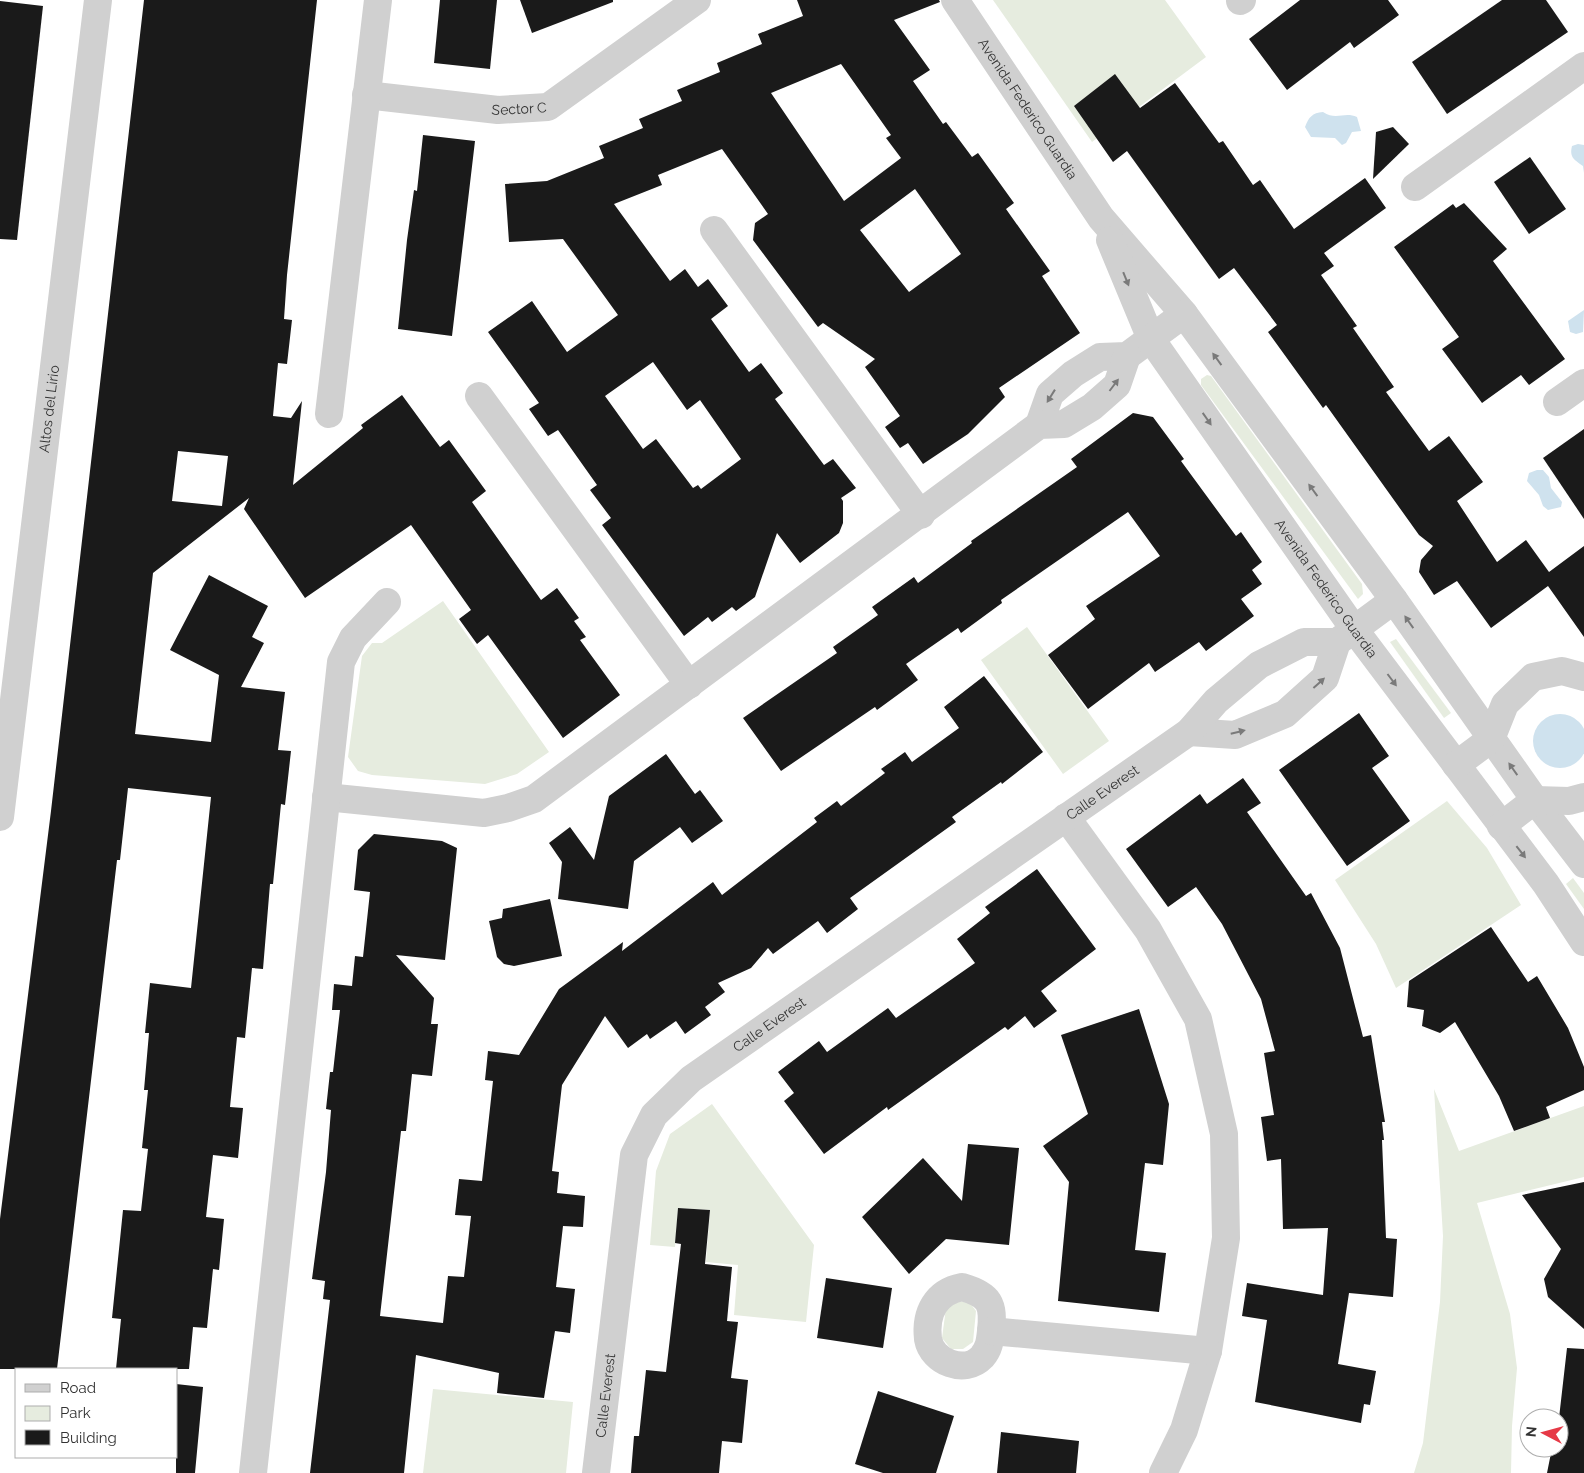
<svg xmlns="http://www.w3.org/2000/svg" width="1584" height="1473" font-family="Raleway,sans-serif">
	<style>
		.green { fill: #e6ecdf }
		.water { fill: #cfe2ee }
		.building { fill: #1a1a1a; fill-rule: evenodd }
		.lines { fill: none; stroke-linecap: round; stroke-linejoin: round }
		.minor { stroke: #d0d0d0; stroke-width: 28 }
		.oneway { fill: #7a7a7a }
		.labels { text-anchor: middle; stroke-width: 5; stroke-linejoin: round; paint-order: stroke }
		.street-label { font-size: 14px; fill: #333; stroke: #fff }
	</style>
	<rect width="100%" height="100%" fill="#fff"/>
	<g class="green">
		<polygon points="993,0 1165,0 1206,57 1092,142"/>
		<polygon points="1207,375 1211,376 1362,584 1363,594 1358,599 1201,385 1201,379"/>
		<polygon points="443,601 549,752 517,774 485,784 372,775 358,771 348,757 362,656 372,643 382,643"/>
		<polygon points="1027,627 1109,741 1063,774 981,660"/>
		<polygon points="1396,639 1451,713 1444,718 1390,642"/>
		<polygon points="1447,801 1487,848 1521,905 1396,988 1376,944 1335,880"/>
		<polygon points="1573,878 1584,893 1584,909 1566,884"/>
		<polygon points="1434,1089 1459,1151 1584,1106 1584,1177 1477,1203 1510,1314 1517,1368 1512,1426 1511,1473 1414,1473 1423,1443 1440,1302 1443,1236"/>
		<polygon points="712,1104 814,1245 806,1322 734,1315 738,1265 706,1262 710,1210 678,1208 675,1247 650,1245 656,1171 670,1134"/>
		<polygon points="957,1301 970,1303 976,1311 973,1342 963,1349 951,1349 942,1338 946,1308"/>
		<polygon points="433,1389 573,1402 566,1473 423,1473"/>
	</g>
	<g class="water">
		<path d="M1323,112c14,9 21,-1 34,5l4,14 -9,1 -6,11 -4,2 -7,-7 -24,-1 -6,-10c4,-10 7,-14 18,-15z"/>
		<path d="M1578,144l6,1v28l-1,-7c-8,-6 -14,-8 -11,-20z"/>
		<polygon points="1584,310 1583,332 1576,334 1570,332 1568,321"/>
		<polygon points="1537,470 1543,470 1549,477 1551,488 1562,502 1561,507 1548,510 1543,506 1539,495 1527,481 1529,473"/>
		<circle cx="1560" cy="741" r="27"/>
	</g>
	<g class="building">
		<path d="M144,0h173l-30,275 -3,44 8,1 -5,44 -9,-1 -5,53 18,2 11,-17 -9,84 70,-57 -2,-3 41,-30 38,52 9,-7 37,51 -14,11 69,98 16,-12 22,30 -5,3 12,16 -6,3 40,55 -57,43 -75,-103 -11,9 -18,-25 12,-9 -60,-85 -106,73 -61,-89 5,-11 -96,75 -18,161 76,8 8,-67 -49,-25 39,-75 59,31 -16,31 12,6 -23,44 44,5 -7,58 13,1 -6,54 -4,-1 -8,80h-3l-7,85 -11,-1 -7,70 -8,-1 -7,70 13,1 -5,50 -25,-3 -7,62 18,2 -5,51 -6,-1 -6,59 -14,-1 -4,42h-73l5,-50 -9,-1 11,-108 18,1 7,-62 -6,-1 6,-58h-4l5,-57h-4l5,-50 41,5 20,-191 -83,-9 -8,72h-3l-60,509h-57v-150l51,-408zM178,451l50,5 -6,50 -50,-5z"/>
		<polygon points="440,0 497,0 490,69 434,63"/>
		<polygon points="520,0 613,0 613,2 532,33"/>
		<path d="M797,0h142l1,2 -46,18 36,50 -17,11 30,43 3,-2 26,35 6,-4 36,50 -8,6 44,62 -8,5 38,57 -81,55 6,9 -37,37 -45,30 -15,-21 -8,5 -15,-21 15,-11 -35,-49 10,-8 -52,-36 -5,4 -65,-87 2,-17 13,-9 -46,-65 -64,26 4,10 -48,19 56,77 15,-12 13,18 10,-8 20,27 -17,13 38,53 12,-9 22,30 -8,6 49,66 9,-6 23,29 -15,10 2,3v22l-4,10 -39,30 -23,-30 -22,64 -19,14 -4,-4 -20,15 -4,-5 -24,19 -82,-111 9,-7 -21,-28 7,-5 -39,-55 -10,6 -19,-27 10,-6 -51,-71 44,-31 35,51 51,-37 -55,-76 -54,3 -4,-58 42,-3 57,-23 -5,-12 44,-18 -4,-9 43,-18 -5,-11 43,-18 -3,-9 45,-19 -4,-10 45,-18zM841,64l50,71 -5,3 15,20 -57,43 -73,-108zM915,189l46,65 -52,38 -49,-62zM653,362l34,48 13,-10 41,59 -40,30 -3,-4 -5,3 -37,-49 -13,10 -38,-53z"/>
		<polygon points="1300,0 1388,0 1399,15 1354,48 1350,42 1287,90 1249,39"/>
		<polygon points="1502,0 1546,0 1568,32 1447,114 1412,62"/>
		<polygon points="0,1 43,6 17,240 0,239"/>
		<polygon points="1115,74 1140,108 1175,83 1219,143 1223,141 1253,185 1260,180 1294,229 1365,178 1386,208 1324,253 1334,266 1321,275 1357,326 1353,328 1394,387 1386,392 1429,451 1449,436 1483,482 1457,501 1497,562 1526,540 1549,572 1584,546 1584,637 1548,586 1491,628 1457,581 1434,595 1419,572 1421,560 1433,546 1419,535 1326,405 1323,408 1268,332 1277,325 1234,268 1219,279 1127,151 1113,162 1074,106"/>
		<polygon points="1393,127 1409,144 1373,179 1376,132"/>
		<polygon points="423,135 475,141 452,336 398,329 407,240 414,190 417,191"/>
		<polygon points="1530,157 1566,209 1529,234 1494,182"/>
		<polygon points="1464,203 1507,249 1493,261 1565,359 1529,385 1521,375 1482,403 1442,349 1459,337 1394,247 1453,204 1456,208"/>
		<polygon points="1133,413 1153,417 1184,459 1181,461 1236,536 1241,532 1262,562 1252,570 1262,584 1241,599 1254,616 1206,651 1199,642 1155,672 1149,663 1088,709 1048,655 1095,619 1086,606 1160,556 1128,512 1001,600 1002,603 961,633 958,628 906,664 918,680 877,710 875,707 781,771 743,718 837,653 833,647 878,615 872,607 914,577 918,583 972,543 971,541 1077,467 1071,459"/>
		<polygon points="1584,429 1584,519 1543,458"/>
		<polygon points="984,676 1043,752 1002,784 1001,782 952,817 956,822 850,898 858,909 827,933 818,921 773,954 768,948 751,968 718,983 725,992 705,1007 711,1015 685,1034 676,1021 650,1039 647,1034 628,1048 605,1016 562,1085 552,1171 559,1172 557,1193 585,1196 583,1227 563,1226 556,1287 575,1289 570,1333 555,1331 544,1398 497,1393 499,1373 416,1355 404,1473 310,1473 330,1300 323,1299 325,1281 312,1279 326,1172 331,1110 326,1109 330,1072 333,1072 340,1010 332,1010 334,984 352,986 355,956 363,957 370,892 354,890 358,850 374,834 442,841 457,848 445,960 396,955 434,998 431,1024 438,1024 432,1076 412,1074 406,1131 401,1131 380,1316 443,1323 448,1276 464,1277 471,1216 455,1215 459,1179 482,1181 493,1081 485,1080 488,1051 519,1055 559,989 623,942 622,951 713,882 722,895 817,822 814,818 837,801 841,806 885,773 881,769 905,752 912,762 959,728 944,707"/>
		<polygon points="1359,713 1389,756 1372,768 1410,821 1347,866 1279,770"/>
		<polygon points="666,754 695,794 700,790 723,821 692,843 680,827 634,861 628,909 558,899 562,862 549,843 570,827 594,860 609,796"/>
		<polygon points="1243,778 1261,803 1247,812 1306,896 1311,893 1340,948 1363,1037 1371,1035 1385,1122 1382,1122 1384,1140 1382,1140 1386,1238 1397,1239 1393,1297 1349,1293 1338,1364 1376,1371 1370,1405 1364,1404 1361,1423 1255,1402 1267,1320 1242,1316 1247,1283 1323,1295 1328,1228 1283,1229 1281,1159 1267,1161 1261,1117 1274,1115 1264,1053 1275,1051 1261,999 1222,924 1196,887 1168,907 1126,849 1200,794 1207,804"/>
		<polygon points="1037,869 1096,949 1041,991 1057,1011 1034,1028 1025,1016 1008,1030 1005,1027 888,1110 887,1107 824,1154 784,1101 794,1093 778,1072 819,1041 827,1052 888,1008 896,1018 975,963 957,939 990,913 985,907"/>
		<polygon points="550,899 562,956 514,966 504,964 497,957 489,921 502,918 503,909"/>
		<polygon points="1491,927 1528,982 1537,976 1568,1028 1584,1067 1584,1090 1546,1107 1550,1118 1514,1131 1499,1096 1455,1022 1440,1033 1422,1026 1424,1010 1407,1007 1409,981"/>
		<polygon points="1139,1009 1169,1104 1163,1165 1145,1163 1135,1250 1166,1253 1159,1312 1058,1301 1069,1182 1043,1146 1088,1114 1061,1035"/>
		<polygon points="968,1144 1019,1148 1009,1245 946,1239 909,1274 862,1217 923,1158 962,1201"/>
		<polygon points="1584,1182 1584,1329 1548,1297 1544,1279 1561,1249 1522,1195"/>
		<polygon points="678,1208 710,1210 705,1264 732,1267 727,1321 738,1322 731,1378 748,1380 742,1443 722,1441 719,1473 631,1473 634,1436 639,1436 646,1370 666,1372 681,1244 675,1243"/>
		<polygon points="826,1278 892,1288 883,1348 817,1338"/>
		<polygon points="1567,1348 1584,1349 1584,1473 1547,1473 1552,1448 1559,1448 1559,1418"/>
		<polygon points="176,1384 203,1387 195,1473 176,1473"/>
		<polygon points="878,1391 954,1416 936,1473 883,1473 855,1464"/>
		<polygon points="1001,1432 1079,1441 1076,1473 997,1473"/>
	</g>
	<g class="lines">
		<g class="minor">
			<path id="s1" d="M955,0l146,218 83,96 210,286 141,200 49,64"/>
			<polyline points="1240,1 1242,0"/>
			<path id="s2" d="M366,95l132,15 50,-3 149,-107"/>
			<polyline points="1415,187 1584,66"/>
			<polyline points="714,230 921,515"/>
			<path id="s3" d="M1110,240l41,99 203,290 192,255 38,58"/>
			<polyline points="479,396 689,685"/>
			<polyline points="1557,402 1584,383"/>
			<polyline points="329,414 378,0"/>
			<polyline points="1039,425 1050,394 1073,374 1100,357 1127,356 1184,314"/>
			<polyline points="1189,732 1235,735 1285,714 1325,678 1337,642 1394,600"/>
			<polyline points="1456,765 1491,739 1505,704 1533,677 1562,671 1584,677"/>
			<polyline points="326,797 484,813 508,808 534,799 1039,425 1064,424 1092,407 1117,385 1127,356"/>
			<path id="s4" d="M0,817l98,-817"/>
			<polyline points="1066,817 1148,930 1198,1019 1224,1134 1226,1238 1208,1351 1184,1430 1163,1473"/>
			<polyline points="1501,826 1535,800 1569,801 1584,797"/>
			<path d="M962,1287c28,8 32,17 29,44 -1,10 -2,18 -9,26 -17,18 -50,5 -54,-18 -3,-26 8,-47 34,-52z"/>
			<polyline points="991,1331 1208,1351"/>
			<polyline points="253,1473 341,662 353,638 387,602"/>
			<path id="s5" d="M596,1473l38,-318 20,-40 37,-36 498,-347 27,-31 43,-36 45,-23h33"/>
		</g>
	</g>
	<defs><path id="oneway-solid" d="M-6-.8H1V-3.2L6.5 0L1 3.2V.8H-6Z" transform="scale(1.25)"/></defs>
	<g class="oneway">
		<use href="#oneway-solid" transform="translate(1126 279) rotate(68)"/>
		<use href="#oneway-solid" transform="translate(1217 359) rotate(-126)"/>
		<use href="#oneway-solid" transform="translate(1114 385) rotate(-53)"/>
		<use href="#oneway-solid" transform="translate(1051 396) rotate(122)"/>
		<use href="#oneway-solid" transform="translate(1207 419) rotate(55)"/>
		<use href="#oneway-solid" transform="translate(1313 490) rotate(-126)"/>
		<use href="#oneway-solid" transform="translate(1409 622) rotate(-125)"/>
		<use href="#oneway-solid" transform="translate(1392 680) rotate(53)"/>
		<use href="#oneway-solid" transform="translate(1319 683) rotate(-42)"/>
		<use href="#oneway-solid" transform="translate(1238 732) rotate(-14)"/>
		<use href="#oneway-solid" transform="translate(1513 769) rotate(-125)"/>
		<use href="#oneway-solid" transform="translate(1521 852) rotate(52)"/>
	</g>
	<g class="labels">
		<g class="street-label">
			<text dy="5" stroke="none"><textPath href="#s2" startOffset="154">Sector C</textPath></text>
			<text dy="5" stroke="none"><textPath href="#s1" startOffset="131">Avenida Federico Guardia</textPath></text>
			<text dy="5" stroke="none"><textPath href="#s4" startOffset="411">Altos del Lirio</textPath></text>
			<text dy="5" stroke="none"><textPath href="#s3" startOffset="412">Avenida Federico Guardia</textPath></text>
			<text dy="5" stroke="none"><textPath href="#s5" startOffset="918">Calle Everest</textPath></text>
			<text dy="5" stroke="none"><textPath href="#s5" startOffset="512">Calle Everest</textPath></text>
			<text dy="5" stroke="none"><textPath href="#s5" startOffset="78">Calle Everest</textPath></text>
		</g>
	</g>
	<rect x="15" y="1368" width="162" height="90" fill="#ffffff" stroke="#adadad"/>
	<rect x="25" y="1384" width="25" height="8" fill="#d0d0d0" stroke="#adadad"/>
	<text x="60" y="1393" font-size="15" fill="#333333">Road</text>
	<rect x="25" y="1406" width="25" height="15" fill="#e6ecdf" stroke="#adadad"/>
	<text x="60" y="1418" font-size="15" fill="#333333">Park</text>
	<rect x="25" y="1430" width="25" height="15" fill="#1a1a1a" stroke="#adadad"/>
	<text x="60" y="1443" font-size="15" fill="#333333">Building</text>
	<g transform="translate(1544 1433) rotate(276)"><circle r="24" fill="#ffffff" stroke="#adadad"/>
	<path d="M0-4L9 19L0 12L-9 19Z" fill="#e63946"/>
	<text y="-8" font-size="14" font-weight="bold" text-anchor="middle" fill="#333333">N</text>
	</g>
</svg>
